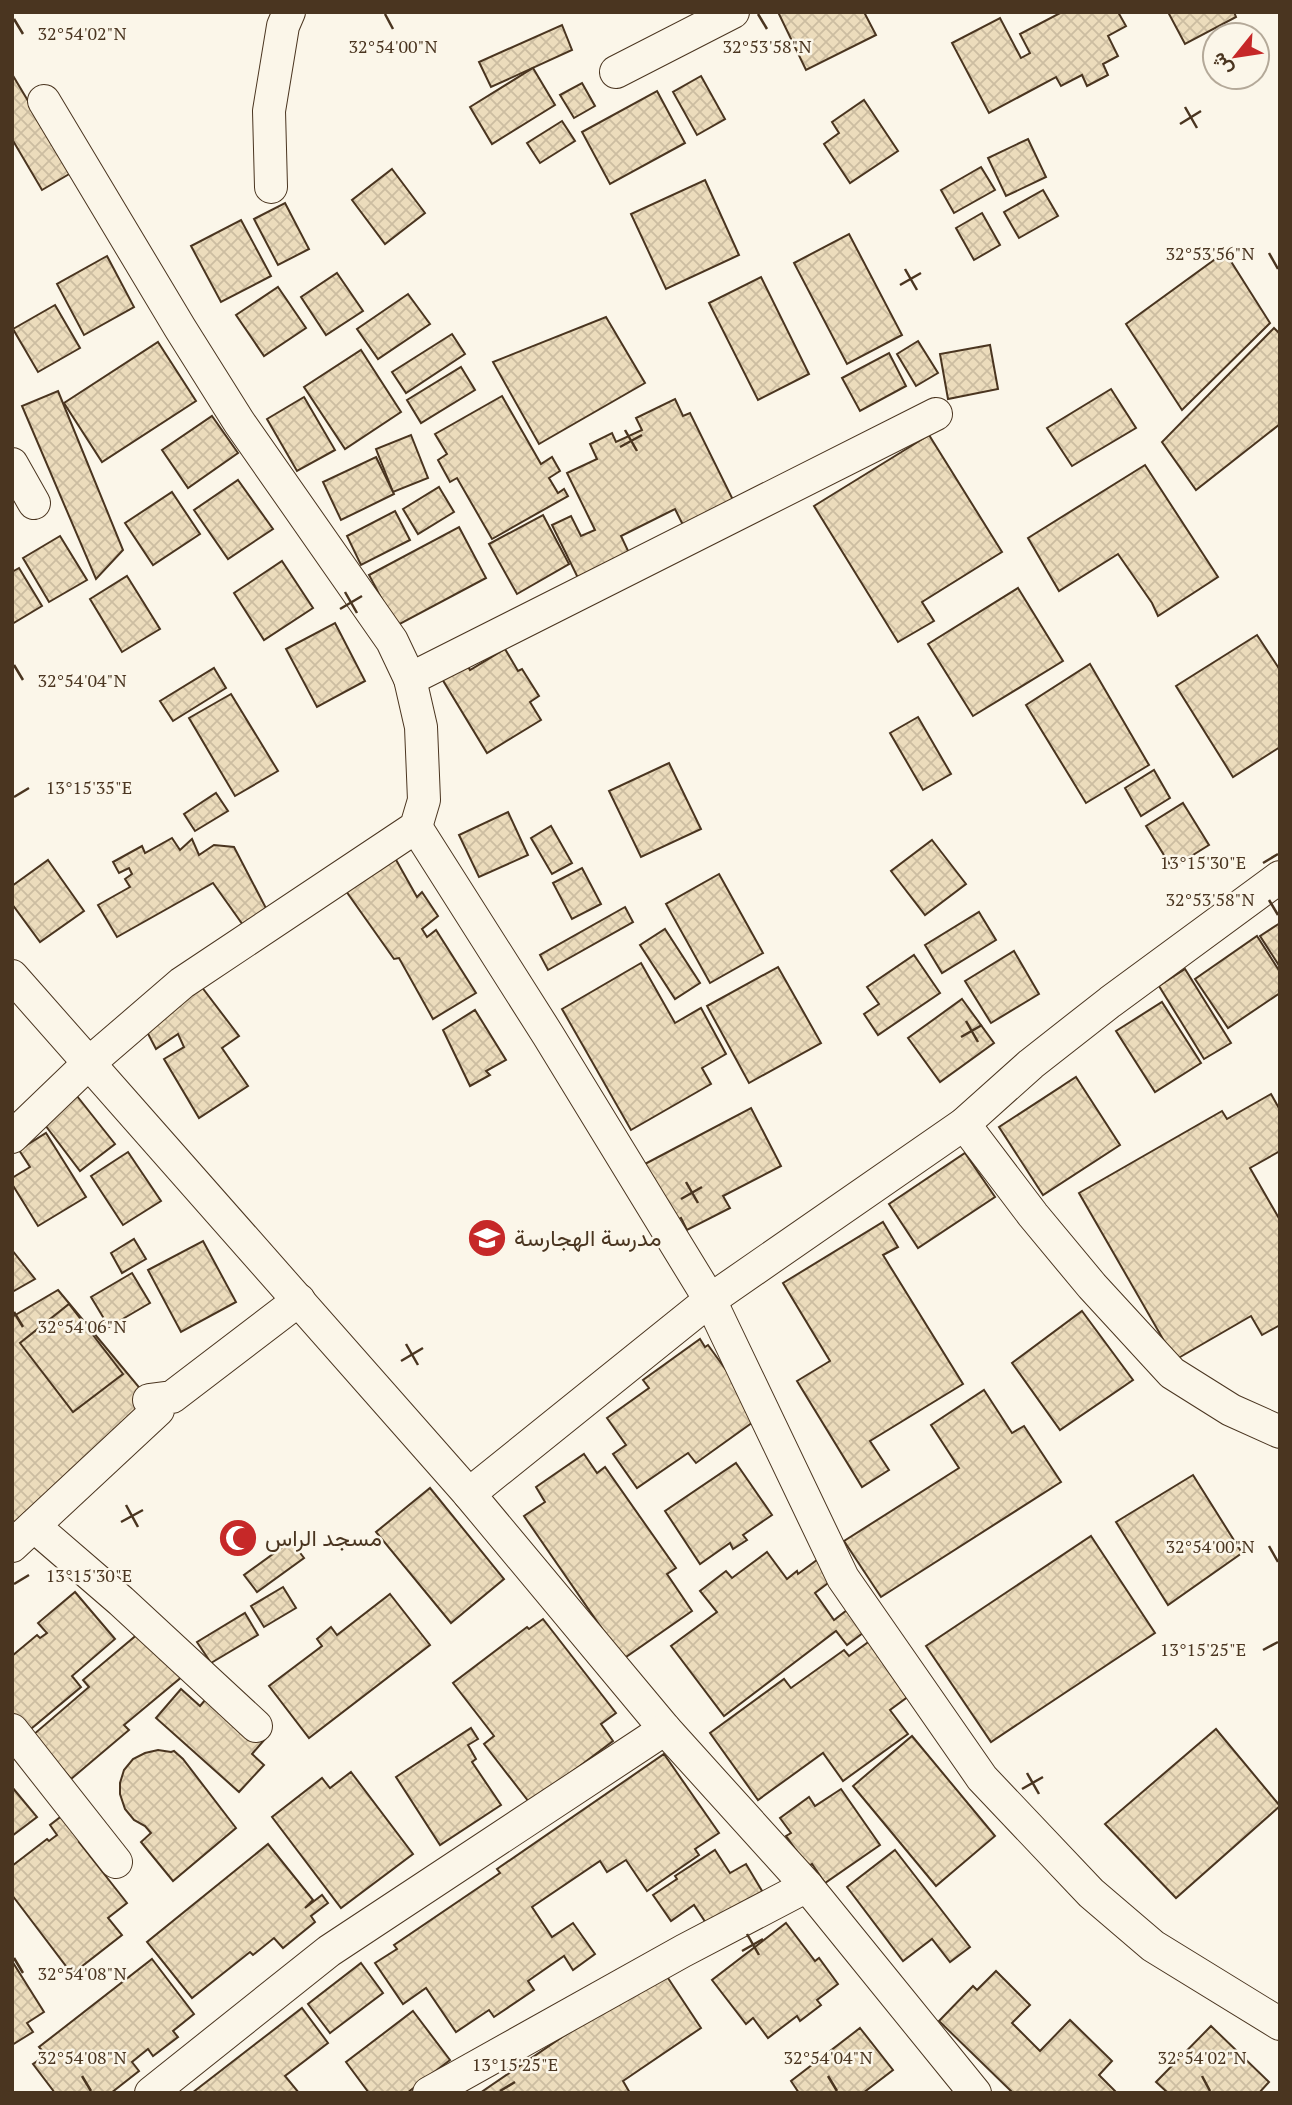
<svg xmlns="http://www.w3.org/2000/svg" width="1292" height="2105" font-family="'PT Serif',Vazirmatn,serif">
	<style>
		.building { fill: url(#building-cross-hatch); stroke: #4a3520; stroke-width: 2 }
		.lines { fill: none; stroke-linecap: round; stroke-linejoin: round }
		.minor-casing { stroke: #4a3520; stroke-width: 34 }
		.minor { stroke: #fbf6e9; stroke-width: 32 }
		.ticks { fill: none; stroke: #4a3520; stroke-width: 2.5 }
		.labels { text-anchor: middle; stroke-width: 5; stroke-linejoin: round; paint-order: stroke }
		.poi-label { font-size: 23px; fill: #4a3520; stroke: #fbf6e9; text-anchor: start }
		.ticks-label { font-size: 18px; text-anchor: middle; fill: #4a3520; stroke: #fbf6e9; stroke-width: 5; stroke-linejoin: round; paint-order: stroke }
	</style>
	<defs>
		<pattern id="building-cross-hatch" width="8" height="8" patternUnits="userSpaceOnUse" patternTransform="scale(1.75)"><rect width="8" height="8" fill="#ecdcbc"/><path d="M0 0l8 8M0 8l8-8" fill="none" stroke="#ccbda1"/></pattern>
	</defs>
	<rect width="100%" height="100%" fill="#fbf6e9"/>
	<g class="building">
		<polygon points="778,12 864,12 876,35 806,70"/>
		<polygon points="1062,12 1118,12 1126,26 1108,36 1118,56 1103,64 1108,75 1087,86 1082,75 1061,86 1056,77 989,113 952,43 1000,18 1021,58 1030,53 1020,34"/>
		<polygon points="1168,12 1234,12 1236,17 1185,44"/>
		<polygon points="562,25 572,50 491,87 479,62"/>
		<polygon points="533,68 555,105 492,144 470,107"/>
		<polygon points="12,74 71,173 42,190 12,139"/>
		<polygon points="701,76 725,119 697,135 673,92"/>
		<polygon points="582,83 595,106 574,118 560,95"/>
		<polygon points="657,91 685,143 610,184 582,132"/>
		<polygon points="864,100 898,151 850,183 824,144 839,133 832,122"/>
		<polygon points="562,121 575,141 540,163 527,143"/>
		<polygon points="1028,139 1046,177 1006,196 988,158"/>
		<polygon points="981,167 995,190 954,213 941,190"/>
		<polygon points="392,169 425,213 385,244 352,200"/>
		<polygon points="705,180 739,255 666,289 631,214"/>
		<polygon points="1043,190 1058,216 1019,238 1004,212"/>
		<polygon points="285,203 309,249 278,265 254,219"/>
		<polygon points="982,213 1000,245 974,260 956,228"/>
		<polygon points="241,220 271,276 221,302 191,246"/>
		<polygon points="849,234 902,335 847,364 794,263"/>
		<polygon points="1225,252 1270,323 1182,410 1126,324"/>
		<polygon points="107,256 134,307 84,335 57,284"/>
		<polygon points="337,273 363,311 326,335 301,297"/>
		<polygon points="761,277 809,374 758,400 709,303"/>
		<polygon points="278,287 306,328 264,356 236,315"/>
		<polygon points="408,294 430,324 378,359 357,329"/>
		<polygon points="55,305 80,348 38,372 13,329"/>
		<polygon points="606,317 645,383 539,444 493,362"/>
		<polygon points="1274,328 1280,334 1280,424 1196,490 1162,442"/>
		<polygon points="452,334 465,354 406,393 392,372"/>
		<polygon points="918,341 938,373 916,386 897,354"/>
		<polygon points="158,342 196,401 102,462 64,403"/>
		<polygon points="990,345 998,389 948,399 940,354"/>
		<polygon points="361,350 401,412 345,449 304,387"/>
		<polygon points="889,353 906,386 860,411 842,378"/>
		<polygon points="461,367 475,390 421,423 407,400"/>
		<polygon points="1111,389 1136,428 1072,466 1047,428"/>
		<polygon points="58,391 123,550 96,579 22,406"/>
		<polygon points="502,396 541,464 552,457 560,471 549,478 558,493 564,489 568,496 492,539 457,478 450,482 438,460 447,454 435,434"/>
		<polygon points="304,397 335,450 297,471 267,419"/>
		<polygon points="675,399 683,416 690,413 737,508 687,533 675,509 621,536 630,555 579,580 552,525 571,516 581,536 595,530 567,473 597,459 590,444 612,433 616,442 642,430 636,418"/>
		<polygon points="212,416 238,453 188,488 162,450"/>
		<polygon points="411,435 428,478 393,492 376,449"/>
		<polygon points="929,435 1002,552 922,602 934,621 898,642 814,506"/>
		<polygon points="376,457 394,494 341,520 323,482"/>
		<polygon points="1145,465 1218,577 1158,616 1152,603 1118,554 1059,591 1028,538"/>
		<polygon points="238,480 273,529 228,559 194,510"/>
		<polygon points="439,487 454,512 418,534 403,509"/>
		<polygon points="172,492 200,534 153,565 125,523"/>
		<polygon points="395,511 410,540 361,565 347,536"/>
		<polygon points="543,515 569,564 517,594 489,544"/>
		<polygon points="459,527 486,578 396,626 369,575"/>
		<polygon points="60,536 87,580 49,602 23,558"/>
		<polygon points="282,561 313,608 264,640 234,593"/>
		<polygon points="19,568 42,606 12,624 12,572"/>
		<polygon points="127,576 160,629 122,652 90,599"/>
		<polygon points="1018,588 1063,661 973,716 928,644"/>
		<polygon points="335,623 365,681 317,707 286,649"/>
		<polygon points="1257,635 1280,670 1280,747 1233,777 1176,686"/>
		<polygon points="505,649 518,671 522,669 539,696 530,702 541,720 487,753 436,669 461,654 470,670"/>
		<polygon points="1090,664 1149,765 1086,803 1026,705"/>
		<polygon points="214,668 226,688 173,721 160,701"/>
		<polygon points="231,694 278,771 235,796 189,718"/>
		<polygon points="918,717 951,774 923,790 890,733"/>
		<polygon points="669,763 701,829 641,857 609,791"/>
		<polygon points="1154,770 1170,798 1141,816 1125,788"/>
		<polygon points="216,793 228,811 195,831 184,814"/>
		<polygon points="1183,803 1209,845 1172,868 1146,826"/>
		<polygon points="508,812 528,855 479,877 459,835"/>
		<polygon points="551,826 572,863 552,874 531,838"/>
		<polygon points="172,838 180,850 192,839 199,855 214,845 234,847 268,912 243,925 213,883 117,937 98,905 130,887 125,879 132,874 129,868 119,873 113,862 142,846 145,853"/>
		<polygon points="932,840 966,884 925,915 891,871"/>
		<polygon points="395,858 417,897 422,892 438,916 422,929 427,937 436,930 476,993 433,1019 399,958 394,959 346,891"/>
		<polygon points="48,860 84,911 40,942 12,904 12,886"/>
		<polygon points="582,868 601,904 572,919 553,883"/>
		<polygon points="719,874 763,953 710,983 666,904"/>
		<polygon points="625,907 633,922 548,970 540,955"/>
		<polygon points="979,912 996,940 942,973 925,945"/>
		<polygon points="1280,923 1280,967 1260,936"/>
		<polygon points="665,929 700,983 675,999 640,945"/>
		<polygon points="1257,936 1280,972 1280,993 1228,1028 1195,979"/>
		<polygon points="1014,951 1039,994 991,1023 965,981"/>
		<polygon points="914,955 940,993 878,1035 864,1014 879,1004 867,987"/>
		<polygon points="641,963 675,1023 701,1008 726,1054 702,1068 711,1084 631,1130 562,1009"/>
		<polygon points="778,967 821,1043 749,1083 707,1006"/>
		<polygon points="1185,969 1231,1043 1204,1059 1159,986"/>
		<polygon points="201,986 239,1036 222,1048 248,1086 199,1118 164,1059 184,1047 178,1034 156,1049 143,1024"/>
		<polygon points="962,999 994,1043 940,1082 908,1038"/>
		<polygon points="1162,1002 1201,1063 1155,1092 1116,1031"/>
		<polygon points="475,1010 506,1060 486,1071 490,1075 470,1086 443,1030"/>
		<polygon points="1076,1077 1120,1145 1043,1195 999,1127"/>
		<polygon points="73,1091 115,1144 80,1171 39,1117"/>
		<polygon points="1271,1094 1280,1110 1280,1151 1250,1168 1280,1220 1280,1325 1262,1335 1251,1316 1175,1360 1079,1193 1222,1111 1227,1119"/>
		<polygon points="751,1108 781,1166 723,1196 730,1208 687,1230 681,1218 674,1222 643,1165"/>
		<polygon points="46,1133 86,1197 38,1226 12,1184 12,1178 30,1167 19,1150"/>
		<polygon points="128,1152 161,1201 123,1225 91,1176"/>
		<polygon points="965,1153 995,1197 918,1248 889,1204"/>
		<polygon points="883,1222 898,1247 883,1255 963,1384 870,1441 889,1470 862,1487 797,1381 830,1361 783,1283"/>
		<polygon points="134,1239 146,1259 122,1273 111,1253"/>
		<polygon points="203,1241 236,1302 181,1332 148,1270"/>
		<polygon points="12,1250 35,1279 12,1292"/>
		<polygon points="132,1273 150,1303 109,1327 91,1297"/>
		<polygon points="58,1290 158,1410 12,1528 12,1317"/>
		<polygon points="69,1304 123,1374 73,1412 20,1343"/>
		<polygon points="1082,1311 1133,1380 1060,1430 1012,1363"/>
		<polygon points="700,1339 705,1347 708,1345 760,1417 696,1463 688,1453 637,1488 613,1454 626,1445 607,1418 649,1388 643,1380"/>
		<polygon points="984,1390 1012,1433 1024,1426 1061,1482 881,1597 844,1541 959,1468 931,1425"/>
		<polygon points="584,1454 597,1473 605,1467 676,1568 667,1574 692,1611 623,1659 524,1516 545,1502 536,1487"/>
		<polygon points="736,1463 772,1515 743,1535 747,1540 733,1549 730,1543 700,1564 665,1511"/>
		<polygon points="1193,1475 1242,1553 1168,1605 1116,1522"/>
		<polygon points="430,1488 504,1579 451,1623 376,1532"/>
		<polygon points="1091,1536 1155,1633 991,1742 926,1646"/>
		<polygon points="291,1541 304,1558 257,1592 244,1575"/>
		<polygon points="767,1552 787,1579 797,1571 798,1574 817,1560 832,1580 815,1593 834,1620 851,1607 868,1629 847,1645 836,1631 724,1716 671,1646 717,1612 700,1591 726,1571 732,1578"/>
		<polygon points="283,1587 296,1608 264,1627 251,1606"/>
		<polygon points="75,1592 115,1639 72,1676 81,1687 26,1733 12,1716 12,1656 37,1635 40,1638 47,1633 38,1623"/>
		<polygon points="390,1594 430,1645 309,1738 269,1686 322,1646 317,1639 331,1627 337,1635"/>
		<polygon points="245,1613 258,1635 211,1663 197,1642"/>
		<polygon points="543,1619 616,1713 601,1724 613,1741 540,1796 529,1802 484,1744 494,1736 453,1683 527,1627 529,1629"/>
		<polygon points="145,1628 184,1675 124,1725 129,1730 71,1779 33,1735 89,1687 83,1680"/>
		<polygon points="874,1638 913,1693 890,1710 908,1734 843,1781 823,1753 758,1800 710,1733 784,1679 791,1688 844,1650 849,1656"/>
		<polygon points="181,1689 200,1706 212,1692 265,1739 252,1754 264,1765 239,1792 156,1718"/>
		<polygon points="471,1728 478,1739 468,1745 476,1759 472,1762 501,1805 440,1845 396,1777"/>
		<polygon points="1216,1729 1280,1806 1176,1898 1105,1824"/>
		<polygon points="912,1736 995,1836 936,1886 853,1786"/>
		<polygon points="158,1750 171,1752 174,1751 183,1759 236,1828 173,1881 141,1842 151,1833 145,1826 134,1820 125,1809 120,1794 120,1783 124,1770 133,1759 145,1753"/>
		<polygon points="664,1754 719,1833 695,1849 699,1855 647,1891 626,1860 607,1872 600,1861 532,1907 552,1937 573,1923 595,1954 573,1970 564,1956 528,1981 534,1990 494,2017 489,2010 456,2032 426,1988 403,2004 375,1963 397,1949 394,1945 500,1873 497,1869"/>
		<polygon points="351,1772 413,1854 341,1908 272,1817 322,1778 330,1788"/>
		<polygon points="12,1787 37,1817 12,1836"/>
		<polygon points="841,1789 880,1845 825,1883 812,1864 808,1867 786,1836 791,1833 780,1818 809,1797 815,1806"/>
		<polygon points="72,1808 91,1833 79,1842 127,1903 108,1918 122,1935 72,1974 12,1895 12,1866 47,1839 49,1841 57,1835 50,1825"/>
		<polygon points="268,1844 313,1900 305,1908 322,1895 328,1903 311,1916 315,1922 283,1948 274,1938 253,1955 250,1952 192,1998 147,1942"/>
		<polygon points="715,1850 730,1873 746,1864 765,1896 712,1932 694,1905 671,1921 653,1895 677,1879 675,1876"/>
		<polygon points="895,1850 970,1947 950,1962 932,1939 903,1961 847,1887"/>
		<polygon points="786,1923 815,1961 819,1958 838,1984 817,2000 821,2005 800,2021 797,2016 768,2038 753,2018 746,2024 712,1980"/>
		<polygon points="152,1959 194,2014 173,2031 178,2037 153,2056 148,2049 132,2062 139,2071 111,2093 55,2093 33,2064 46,2055 39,2047"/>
		<polygon points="12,1961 44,2012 27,2023 33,2032 12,2045"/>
		<polygon points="361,1963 383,1993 330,2033 308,2004"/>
		<polygon points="662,1969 701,2028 623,2081 630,2093 480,2093"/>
		<polygon points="996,1971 1030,2005 1012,2023 1040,2051 1070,2020 1112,2061 1099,2075 1117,2093 1013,2093 939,2021 973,1986 977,1990"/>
		<polygon points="302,2008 328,2043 285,2076 299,2093 192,2093"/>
		<polygon points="413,2011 450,2060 407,2093 369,2093 346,2062"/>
		<polygon points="1211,2026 1269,2082 1259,2093 1168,2093 1156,2082"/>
		<polygon points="860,2028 893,2070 863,2093 799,2093 791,2081"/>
	</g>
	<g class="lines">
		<g class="minor-casing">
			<g id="minor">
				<polyline points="616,72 733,12"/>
				<polyline points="271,187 269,111 283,26 289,12"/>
				<polyline points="12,464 34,503"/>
				<polyline points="410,679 936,414"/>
				<polyline points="416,827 548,1035 710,1300 843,1578 982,1778 1091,1893 1153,1946 1280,2024"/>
				<polyline points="12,976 469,1494 665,1729 807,1886 975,2093"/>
				<polyline points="964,1124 1033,1215 1092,1286 1172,1373 1231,1410 1280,1432"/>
				<polyline points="12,1137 89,1063 182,983 416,827 424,800 421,727 410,679 392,641 239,422 180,328 44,101"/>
				<polyline points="469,1494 710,1300 964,1124 1031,1064 1110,1002 1280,877"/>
				<polyline points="34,1526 121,1601 256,1726"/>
				<polyline points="12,1546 158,1410 149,1400 172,1397 299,1300"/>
				<polyline points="12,1730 116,1862"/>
				<polyline points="151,2093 329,1951 665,1729"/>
				<polyline points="429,2093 683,1951 807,1886"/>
			</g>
		</g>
		<use href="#minor" class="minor"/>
	</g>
	<path class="ticks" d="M385,14l8,15M758,14l9,15M14,19l9,15M1185,107l12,21M1180,124l21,-13M1269,253l9,16M905,269l12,21M900,285l21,-12M625,430l12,21M620,447l22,-12M345,592l12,21M340,609l22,-13M14,665l9,15M14,797l15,-9M1263,863l15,-9M1269,900l9,15M966,1021l12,21M961,1037l21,-12M686,1182l12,21M681,1199l21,-12M14,1312l9,15M406,1344l12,21M401,1361l22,-13M126,1505l12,22M121,1522l22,-12M1269,1546l9,16M14,1584l15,-9M1263,1650l15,-8M1027,1773l12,21M1022,1789l21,-12M747,1934l12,21M742,1951l21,-12M14,1958l9,15M82,2076l9,15M828,2076l9,15M1202,2076l8,15M500,2091l15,-9"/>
	<defs>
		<g id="school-disc" transform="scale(2.0125)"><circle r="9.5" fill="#c62828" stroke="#fbf6e9"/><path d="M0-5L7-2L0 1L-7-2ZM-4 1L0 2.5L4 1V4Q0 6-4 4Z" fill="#fff"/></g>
		<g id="mosque-disc" transform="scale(2.0125)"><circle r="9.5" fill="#c62828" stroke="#fbf6e9"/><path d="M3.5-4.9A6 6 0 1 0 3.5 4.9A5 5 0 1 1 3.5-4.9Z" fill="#fff"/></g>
	</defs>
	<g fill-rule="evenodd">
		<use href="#school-disc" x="487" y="1238"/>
		<use href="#mosque-disc" x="238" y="1538"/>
	</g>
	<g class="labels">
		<g class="poi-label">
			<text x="514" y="1246">مدرسة الهجارسة</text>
			<text x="265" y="1546">مسجد الراس</text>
		</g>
	</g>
	<g class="ticks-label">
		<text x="82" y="40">32°54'02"N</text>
		<text x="393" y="53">32°54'00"N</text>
		<text x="767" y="53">32°53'58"N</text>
		<text x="1210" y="260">32°53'56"N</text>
		<text x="82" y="687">32°54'04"N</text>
		<text x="89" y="794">13°15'35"E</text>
		<text x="1203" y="869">13°15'30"E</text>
		<text x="1210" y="906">32°53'58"N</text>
		<text x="82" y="1333">32°54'06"N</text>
		<text x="1210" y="1553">32°54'00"N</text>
		<text x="89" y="1582">13°15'30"E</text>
		<text x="1203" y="1656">13°15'25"E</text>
		<text x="82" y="1980">32°54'08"N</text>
		<text x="82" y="2064">32°54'08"N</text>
		<text x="828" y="2064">32°54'04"N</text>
		<text x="1202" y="2064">32°54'02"N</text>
		<text x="515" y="2071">13°15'25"E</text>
	</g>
	<rect width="1292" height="2105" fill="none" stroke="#4a3520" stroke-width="28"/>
	<g transform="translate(1236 56) rotate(240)"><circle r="33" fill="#fbf6e9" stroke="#b4a999" stroke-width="2"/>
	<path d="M0-5L12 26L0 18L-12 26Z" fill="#c62828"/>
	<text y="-10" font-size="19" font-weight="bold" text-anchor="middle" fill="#4a3520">ش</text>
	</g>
</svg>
